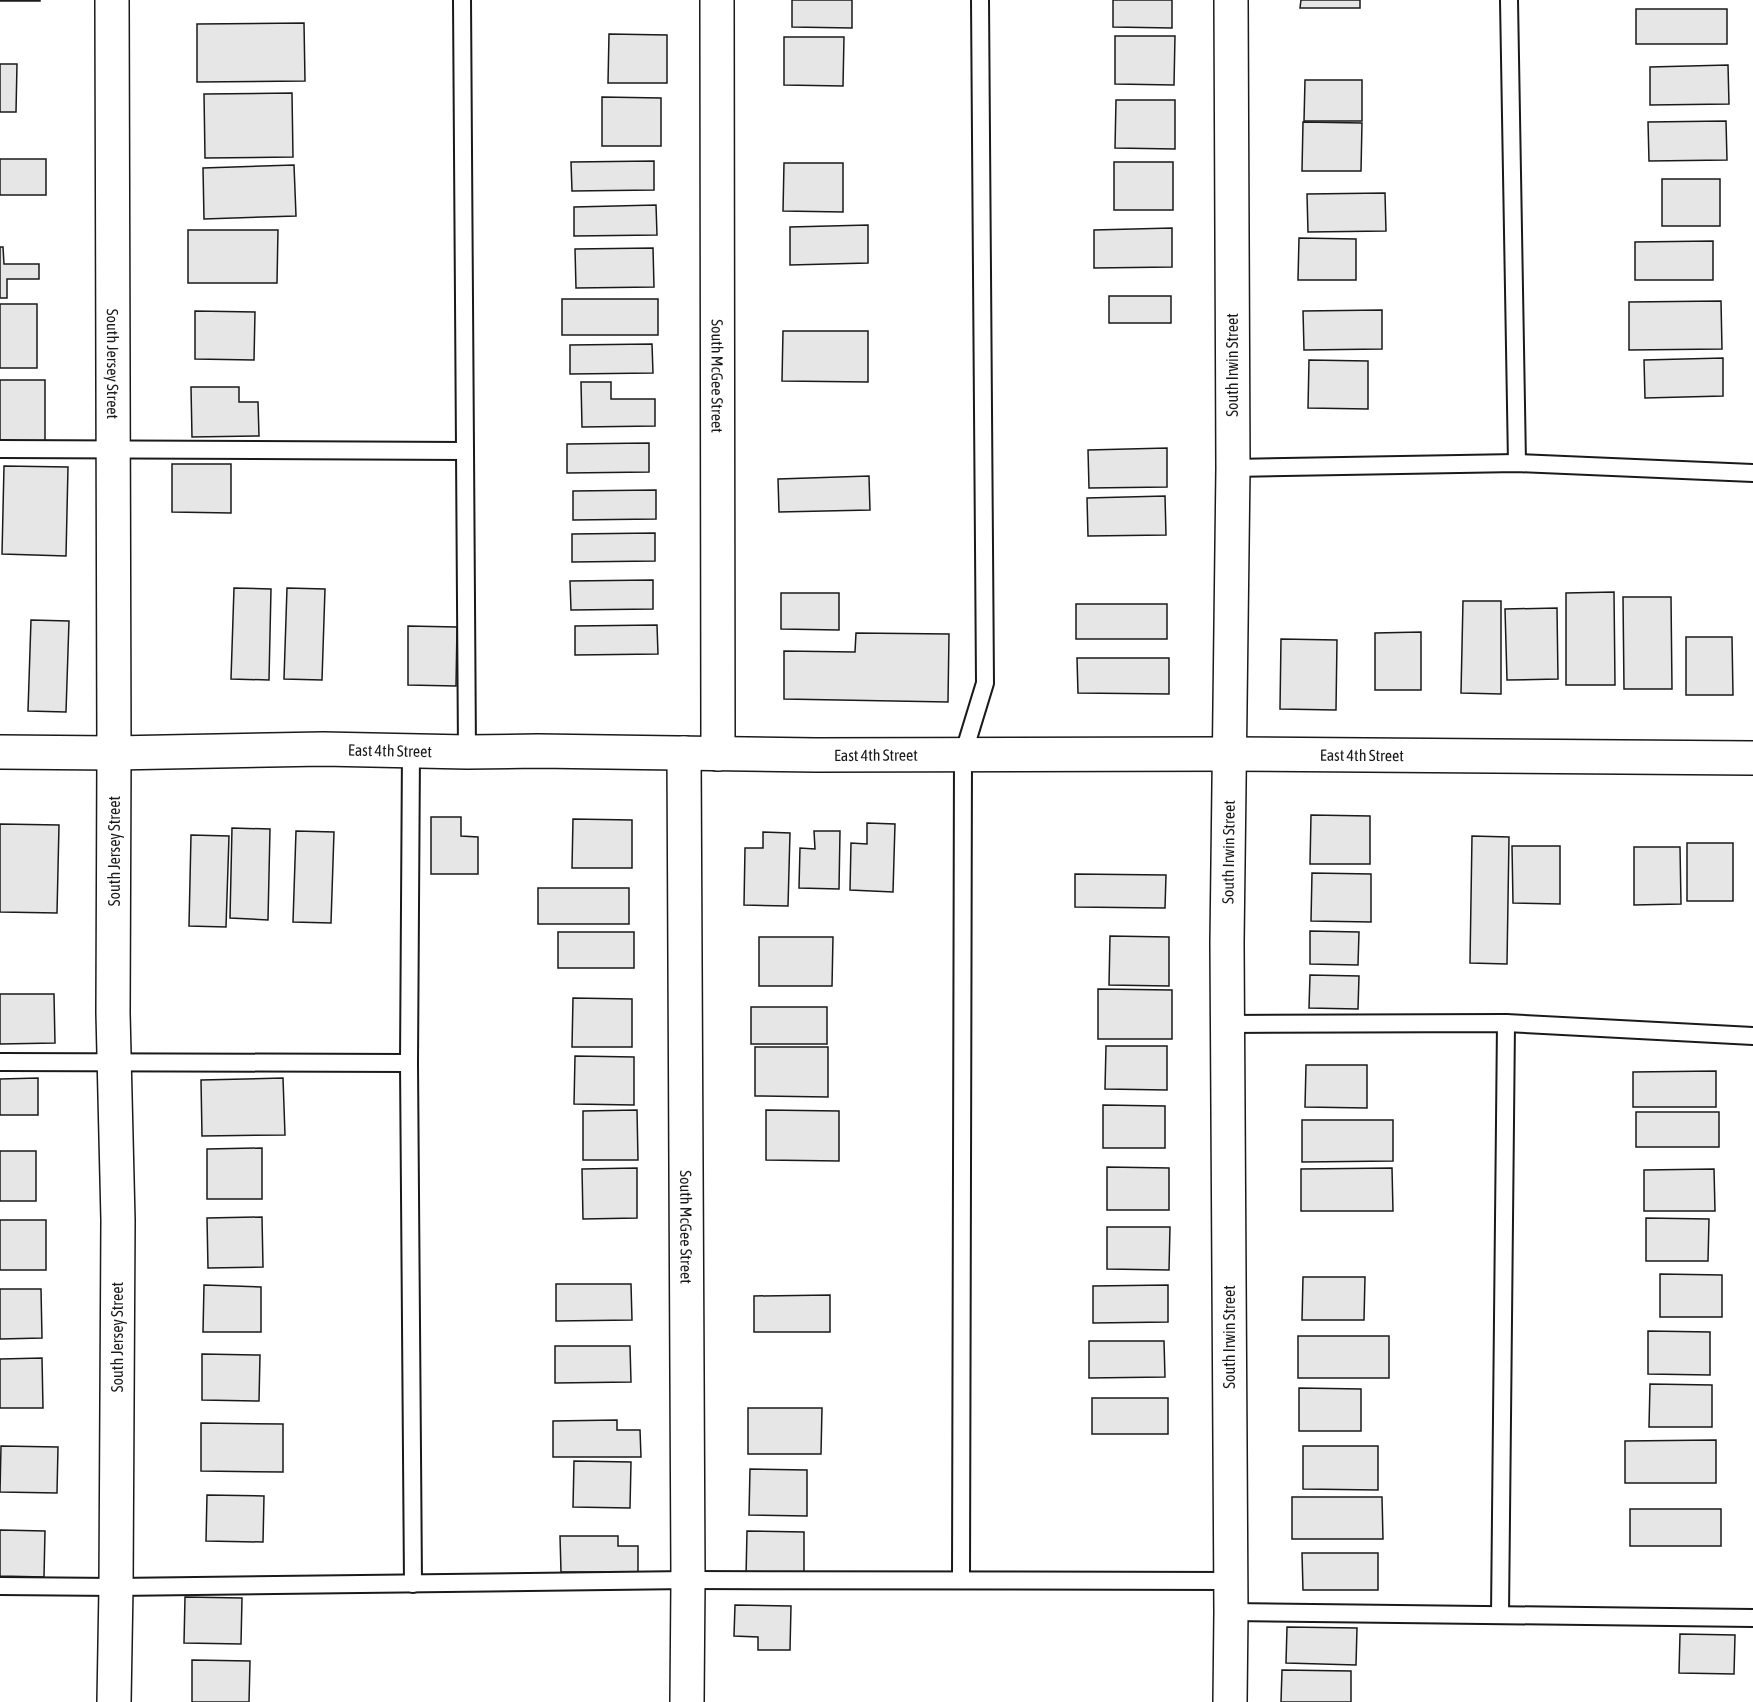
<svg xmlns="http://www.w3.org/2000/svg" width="1753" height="1702" font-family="'Asap Condensed',sans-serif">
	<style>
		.building { fill: #e6e6e6; stroke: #1a1a1a; stroke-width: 1.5 }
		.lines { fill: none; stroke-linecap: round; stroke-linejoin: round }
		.service-casing { stroke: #1a1a1a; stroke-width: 20 }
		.minor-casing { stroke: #1a1a1a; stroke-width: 36 }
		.service { stroke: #fff; stroke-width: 16 }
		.minor { stroke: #fff; stroke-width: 33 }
		.labels { text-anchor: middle; stroke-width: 4.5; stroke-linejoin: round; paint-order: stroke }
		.street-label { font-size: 16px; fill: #1a1a1a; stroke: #fff }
	</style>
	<rect width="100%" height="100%" fill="#fff"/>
	<g class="building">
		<rect x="0" y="0" width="40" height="1"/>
		<polygon points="792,0 852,0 852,28 792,27"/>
		<polygon points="1113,0 1172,0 1172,28 1113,27"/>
		<polygon points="1301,0 1360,0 1360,8 1300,8"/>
		<rect x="1636" y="9" width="91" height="35"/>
		<polygon points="304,23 305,81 197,82 197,24"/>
		<polygon points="609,34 667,35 667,83 608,83"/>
		<polygon points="1115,36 1175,36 1174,85 1115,84"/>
		<polygon points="784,37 844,37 843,86 784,85"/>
		<polygon points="0,64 17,64 16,112 0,112"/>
		<polygon points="1728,65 1729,104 1650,105 1650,67"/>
		<polygon points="1305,80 1362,80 1362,121 1304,121"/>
		<polygon points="292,93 293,157 205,158 204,94"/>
		<polygon points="602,97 661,98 661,146 602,146"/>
		<polygon points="1116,100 1175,100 1175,149 1115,148"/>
		<polygon points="1726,121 1727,160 1649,161 1648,122"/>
		<polygon points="1303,122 1362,123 1361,171 1302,171"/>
		<rect x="0" y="159" width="46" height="36"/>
		<polygon points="654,161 654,190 572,191 571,162"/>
		<rect x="1114" y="162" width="59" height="48"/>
		<polygon points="784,163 843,163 843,212 783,211"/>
		<polygon points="294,165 296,216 204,219 203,168"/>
		<rect x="1662" y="179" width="58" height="47"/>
		<polygon points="1385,193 1386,231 1308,232 1307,194"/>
		<polygon points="656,205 657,235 574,236 574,207"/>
		<polygon points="868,225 868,263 790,265 790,227"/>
		<polygon points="1172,228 1172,267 1094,268 1094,230"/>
		<polygon points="188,230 278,230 277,283 188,283"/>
		<polygon points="1299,238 1356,239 1356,280 1298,280"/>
		<polygon points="1713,241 1713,280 1635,280 1635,242"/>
		<polygon points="0,247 3,247 4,264 39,264 39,279 7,279 7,298 0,298"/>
		<polygon points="653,248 654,287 576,288 575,249"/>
		<rect x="1109" y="296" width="62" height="27"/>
		<rect x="562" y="299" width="96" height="36"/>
		<polygon points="1721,301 1722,349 1629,350 1629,302"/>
		<rect x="0" y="304" width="37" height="64"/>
		<polygon points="1382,310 1382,349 1304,350 1303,311"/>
		<polygon points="195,311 255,312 254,360 195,359"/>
		<polygon points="783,331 868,331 868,382 782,381"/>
		<polygon points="652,344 653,373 570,374 570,345"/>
		<polygon points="1723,358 1723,396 1645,398 1644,360"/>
		<polygon points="1309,360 1368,361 1368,409 1308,408"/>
		<rect x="0" y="380" width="45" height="63"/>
		<polygon points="581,382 611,382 611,399 655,399 655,426 582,427"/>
		<polygon points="191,387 239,387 239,402 258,402 259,436 192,437"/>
		<polygon points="649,443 649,472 567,473 567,444"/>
		<polygon points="1167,448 1167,487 1089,488 1088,450"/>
		<polygon points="172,464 231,464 231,513 172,512"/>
		<polygon points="4,466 68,467 66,556 2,554"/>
		<polygon points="869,476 870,510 779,512 778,479"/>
		<polygon points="656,490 656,519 573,520 573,491"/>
		<polygon points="1165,496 1166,535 1088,536 1087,498"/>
		<polygon points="655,533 655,561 572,562 572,534"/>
		<polygon points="653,580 653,609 571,610 570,581"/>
		<polygon points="234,588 271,589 269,680 231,679"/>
		<polygon points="287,588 325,589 322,680 284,679"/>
		<polygon points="1614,592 1615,685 1566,685 1566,593"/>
		<polygon points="781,593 839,593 839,630 781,629"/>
		<polygon points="1623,597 1671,597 1672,689 1624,689"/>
		<polygon points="1463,601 1501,601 1501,694 1461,693"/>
		<rect x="1076" y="604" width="91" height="35"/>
		<polygon points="1557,608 1558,679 1507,680 1505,609"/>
		<polygon points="31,620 69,621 66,712 28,711"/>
		<polygon points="657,625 658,654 575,655 575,626"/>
		<polygon points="408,626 457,627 456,686 408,685"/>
		<polygon points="1421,632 1421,690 1375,690 1375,633"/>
		<polygon points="856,633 949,634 948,702 784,699 784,651 855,652"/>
		<polygon points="1686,637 1732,637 1733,695 1686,695"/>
		<polygon points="1281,639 1337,640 1336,710 1280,709"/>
		<polygon points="1077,658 1169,658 1169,694 1078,693"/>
		<polygon points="1311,815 1370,816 1370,864 1310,864"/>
		<polygon points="431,817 461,817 461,836 478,837 478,874 431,874"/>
		<polygon points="573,819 632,820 632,868 572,868"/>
		<polygon points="867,823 895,824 893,892 850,890 851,843 867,844"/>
		<polygon points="0,824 59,825 57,913 0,912"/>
		<polygon points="232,828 270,829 268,920 230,918"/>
		<polygon points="296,831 334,832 331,923 293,922"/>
		<polygon points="814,831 840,831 839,889 799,888 800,848 815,849"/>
		<polygon points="763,832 790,833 788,906 744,905 745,848 763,848"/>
		<polygon points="191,835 229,836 226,927 189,926"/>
		<polygon points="1472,836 1509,837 1507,964 1470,963"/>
		<rect x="1687" y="843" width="46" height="58"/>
		<polygon points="1512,846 1560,846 1560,904 1513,903"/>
		<polygon points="1634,847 1680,847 1681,904 1634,905"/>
		<polygon points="1312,873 1371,874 1371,922 1311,921"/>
		<polygon points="1075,874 1166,875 1165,908 1075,907"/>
		<rect x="538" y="888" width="91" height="36"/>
		<polygon points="1310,931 1359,932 1358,965 1310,964"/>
		<rect x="558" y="932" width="76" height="36"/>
		<polygon points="1110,936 1169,937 1169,986 1109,985"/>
		<polygon points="759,937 833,937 832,986 759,986"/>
		<polygon points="1310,975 1359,976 1358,1009 1309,1008"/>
		<polygon points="1098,989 1172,990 1172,1039 1098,1039"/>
		<polygon points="0,994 54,994 55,1043 0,1044"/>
		<polygon points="573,998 632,999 632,1047 572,1047"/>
		<rect x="751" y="1007" width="76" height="37"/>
		<polygon points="1106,1046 1167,1046 1167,1090 1105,1089"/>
		<polygon points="755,1047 828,1047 828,1097 755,1096"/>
		<polygon points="575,1056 634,1057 634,1105 574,1104"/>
		<polygon points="1306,1065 1367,1065 1367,1108 1305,1107"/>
		<polygon points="1716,1071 1716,1107 1633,1107 1633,1072"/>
		<polygon points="38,1078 38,1115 0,1115 0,1079"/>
		<polygon points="283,1078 285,1135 202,1136 201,1080"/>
		<polygon points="1103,1105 1165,1106 1165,1148 1103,1148"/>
		<polygon points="637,1110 638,1160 583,1160 583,1111"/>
		<polygon points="766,1110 839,1111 839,1161 766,1160"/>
		<rect x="1636" y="1112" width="83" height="35"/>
		<polygon points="1302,1120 1393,1120 1393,1161 1302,1162"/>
		<polygon points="262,1148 262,1199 207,1199 207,1149"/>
		<rect x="0" y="1151" width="36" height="50"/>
		<polygon points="1107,1167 1169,1168 1169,1210 1107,1210"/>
		<polygon points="637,1168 637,1218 583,1219 582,1169"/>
		<polygon points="1392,1168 1393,1211 1301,1211 1301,1169"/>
		<polygon points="1714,1169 1715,1211 1644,1211 1644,1170"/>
		<polygon points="262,1217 263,1267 208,1268 207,1218"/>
		<polygon points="1646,1218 1709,1219 1708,1261 1646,1261"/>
		<rect x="0" y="1220" width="46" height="50"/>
		<polygon points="1107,1227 1170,1227 1169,1270 1107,1269"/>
		<polygon points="1660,1274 1722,1275 1722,1317 1660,1317"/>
		<polygon points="1303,1277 1365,1277 1364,1320 1302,1320"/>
		<polygon points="556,1284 631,1284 632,1320 556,1321"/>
		<polygon points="204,1285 261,1287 261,1332 203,1332"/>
		<polygon points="1168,1285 1168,1322 1093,1323 1093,1286"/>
		<polygon points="0,1289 41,1289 42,1338 0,1339"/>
		<polygon points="830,1295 830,1332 754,1332 754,1296"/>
		<polygon points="1648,1331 1710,1332 1710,1375 1648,1374"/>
		<rect x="1298" y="1336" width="91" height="42"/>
		<polygon points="1089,1341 1164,1341 1165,1377 1089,1378"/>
		<polygon points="555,1346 630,1346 631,1382 555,1383"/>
		<polygon points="202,1354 260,1355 259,1401 202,1400"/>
		<polygon points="42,1358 43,1408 0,1408 0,1359"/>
		<polygon points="1650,1384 1712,1385 1712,1427 1649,1427"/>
		<polygon points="1299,1388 1361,1389 1361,1431 1299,1431"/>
		<rect x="1092" y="1398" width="76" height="36"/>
		<polygon points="748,1408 822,1408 821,1454 748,1454"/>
		<polygon points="617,1420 617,1430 640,1430 641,1457 553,1457 553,1421"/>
		<polygon points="201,1423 283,1424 283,1472 201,1471"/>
		<polygon points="1716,1440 1716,1483 1625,1483 1625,1441"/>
		<polygon points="1,1446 58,1447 57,1493 0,1492"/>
		<polygon points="1303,1446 1378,1446 1378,1490 1303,1489"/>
		<polygon points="574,1461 631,1462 630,1508 573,1507"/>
		<polygon points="750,1469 807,1470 807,1516 749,1515"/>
		<polygon points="207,1495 264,1496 263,1542 206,1541"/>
		<polygon points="1292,1497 1382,1497 1383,1539 1292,1539"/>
		<rect x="1630" y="1509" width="91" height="37"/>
		<polygon points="0,1530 45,1531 44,1577 0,1576"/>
		<polygon points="747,1531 804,1532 804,1577 746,1577"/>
		<polygon points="560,1536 618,1536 618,1546 638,1546 638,1572 561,1572"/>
		<polygon points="1302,1553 1378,1553 1378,1590 1303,1590"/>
		<polygon points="185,1597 242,1598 241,1644 184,1643"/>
		<polygon points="735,1605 791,1606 790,1650 758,1650 758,1637 734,1636"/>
		<polygon points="1287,1627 1357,1628 1356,1665 1286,1663"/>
		<polygon points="1680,1634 1735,1635 1734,1674 1679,1673"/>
		<polygon points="192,1660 250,1661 249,1702 192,1702"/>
		<polygon points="1282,1670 1351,1671 1351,1702 1281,1702"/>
	</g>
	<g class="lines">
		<g class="service-casing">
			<g id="service">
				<polyline points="462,0 467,752"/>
				<polyline points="1509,0 1517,463"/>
				<polyline points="0,449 465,451"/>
				<polyline points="1233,468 1517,463 1753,473"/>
				<polyline points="411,751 409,1063 413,1584"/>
				<polyline points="1227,1024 1506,1023 1753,1036"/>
				<polyline points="0,1062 409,1063"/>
				<polyline points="961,1580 963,755 985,683 980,0"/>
				<polyline points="0,1586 116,1587 688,1580 1231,1581"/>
				<polyline points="1231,1612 1753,1618"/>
				<polyline points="1500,1615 1506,1023"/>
			</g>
		</g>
		<g class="minor-casing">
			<g id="minor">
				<path id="s1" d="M112,0l2,753 -1,260 5,207 -2,367 -2,115"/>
				<path id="s2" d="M717,0l1,754"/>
				<path id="s3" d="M0,752l114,1 209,-4 144,3 71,-1 278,4 413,-1 524,4"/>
				<path id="s4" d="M684,753l4,827 -1,122"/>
				<path id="s5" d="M1230,1702l1,-90 -4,-669 6,-475 -2,-468"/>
			</g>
		</g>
		<use href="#service" class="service"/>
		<use href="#minor" class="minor"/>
	</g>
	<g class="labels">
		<g class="street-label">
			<text dy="6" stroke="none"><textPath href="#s1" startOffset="364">South Jersey Street</textPath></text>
			<text transform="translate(1232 365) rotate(-90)" y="6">South Irwin Street</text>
			<text dy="6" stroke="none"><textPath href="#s2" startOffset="376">South McGee Street</textPath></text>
			<text dy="6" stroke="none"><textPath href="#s3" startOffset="390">East 4th Street</textPath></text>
			<text dy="6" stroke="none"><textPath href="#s3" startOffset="876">East 4th Street</textPath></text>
			<text dy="6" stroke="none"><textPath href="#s3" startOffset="1362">East 4th Street</textPath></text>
			<text transform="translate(114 851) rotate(-90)" y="6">South Jersey Street</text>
			<text dy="6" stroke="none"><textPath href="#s5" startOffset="850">South Irwin Street</textPath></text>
			<text dy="6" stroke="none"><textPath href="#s4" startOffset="474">South McGee Street</textPath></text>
			<text transform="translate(117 1337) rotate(-90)" y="6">South Jersey Street</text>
			<text transform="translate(1229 1337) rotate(-90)" y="6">South Irwin Street</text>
		</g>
	</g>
</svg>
